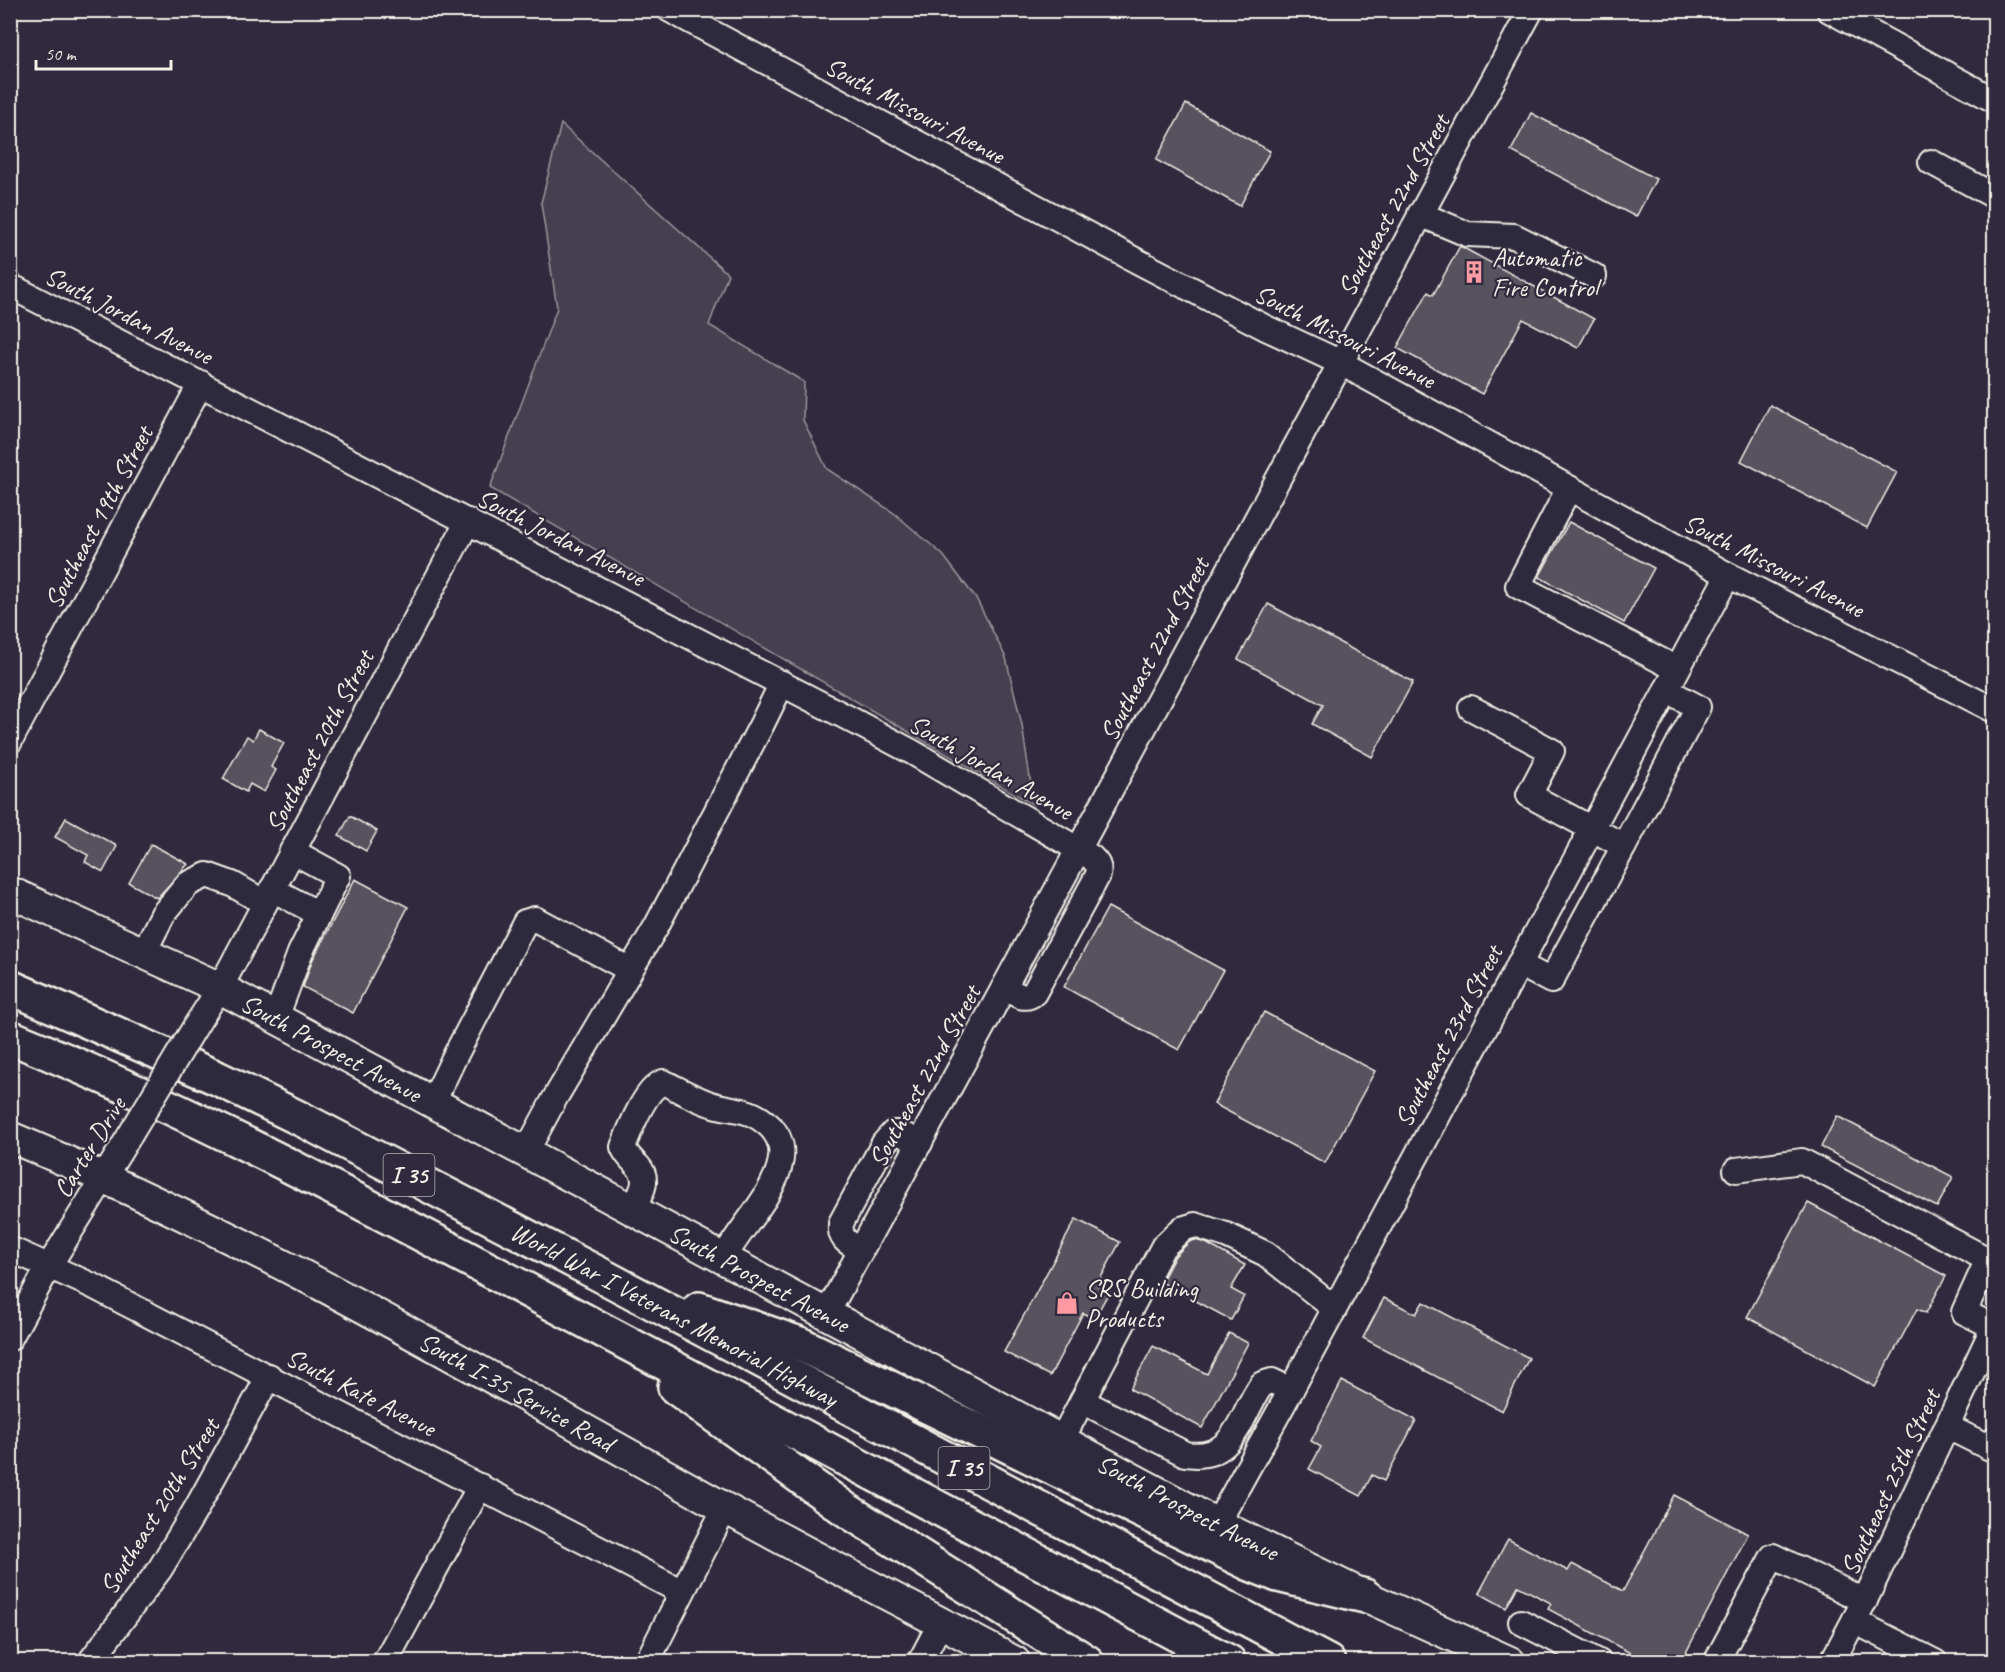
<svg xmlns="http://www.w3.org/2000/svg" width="2005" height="1672" font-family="Caveat,sans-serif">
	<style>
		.green { fill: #454050; stroke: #9c989c; stroke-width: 1.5 }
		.building { fill: #56525f; stroke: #f4f1e8; stroke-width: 1.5 }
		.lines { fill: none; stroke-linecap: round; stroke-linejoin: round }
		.minor-casing { stroke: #f4f1e8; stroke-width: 28 }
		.major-casing { stroke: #f4f1e8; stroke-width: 34 }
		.highway-casing { stroke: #f4f1e8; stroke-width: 38 }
		.minor { stroke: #2f2a3d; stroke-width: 24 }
		.major { stroke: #2f2a3d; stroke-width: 30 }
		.highway { stroke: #2f2a3d; stroke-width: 33 }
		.minor-bridge-casing { stroke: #f4f1e8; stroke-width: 28; stroke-linecap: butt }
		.minor-bridge { stroke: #2f2a3d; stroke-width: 24 }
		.labels { text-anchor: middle; stroke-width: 4.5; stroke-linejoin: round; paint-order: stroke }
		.shield { fill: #2f2a3d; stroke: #b9b5b5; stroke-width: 1.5 }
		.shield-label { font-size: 24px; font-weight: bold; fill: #f4f1e8 }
		.street-label { font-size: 26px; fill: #f4f1e8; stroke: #2f2a3d }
		.poi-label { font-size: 26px; fill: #f4f1e8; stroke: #2f2a3d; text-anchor: start }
	</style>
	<rect width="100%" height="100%" fill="#2f2a3d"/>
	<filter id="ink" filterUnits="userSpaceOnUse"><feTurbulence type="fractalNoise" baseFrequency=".0167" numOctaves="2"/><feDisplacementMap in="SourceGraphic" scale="12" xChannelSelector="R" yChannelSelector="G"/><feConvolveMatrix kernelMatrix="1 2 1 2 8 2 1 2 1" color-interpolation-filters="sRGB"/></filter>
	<g filter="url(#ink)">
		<polygon class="green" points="561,124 728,274 709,325 804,382 803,420 827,469 894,513 943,555 977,600 1006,658 1022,725 1034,805 490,488 557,308 541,203"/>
		<g class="building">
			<polygon points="1186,104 1270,151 1240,206 1156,160"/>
			<polygon points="1531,113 1656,179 1636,217 1511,151"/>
			<polygon points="1460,246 1594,319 1578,348 1523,319 1482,394 1397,348 1428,292 1433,295"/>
			<polygon points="1770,405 1897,472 1867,528 1741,461"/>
			<polygon points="1569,522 1654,568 1624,623 1539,577"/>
			<polygon points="1268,604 1413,682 1372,757 1312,724 1323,705 1238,659"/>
			<polygon points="259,729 284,743 271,767 276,770 264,792 250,784 246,792 223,779 247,736 253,740"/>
			<polygon points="350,816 377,831 366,851 339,836"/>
			<polygon points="66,818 117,846 103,872 85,862 88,855 55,837"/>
			<polygon points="151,844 188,864 157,898 129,883"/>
			<polygon points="355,879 408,907 353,1013 303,987 312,961"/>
			<polygon points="1108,907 1223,970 1179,1050 1064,987"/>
			<polygon points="1264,1012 1375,1071 1325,1163 1214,1104"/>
			<polygon points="1837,1116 1953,1177 1937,1207 1821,1147"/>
			<polygon points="1808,1203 1946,1276 1926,1313 1917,1309 1875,1387 1747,1317"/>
			<polygon points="1076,1219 1120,1242 1097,1285 1109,1292 1094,1319 1083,1313 1050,1376 1004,1352"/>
			<polygon points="1195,1240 1206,1243 1245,1265 1231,1289 1244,1296 1231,1320 1161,1282 1175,1256 1189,1242"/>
			<polygon points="1384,1298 1416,1314 1423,1302 1529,1358 1502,1411 1363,1338"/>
			<polygon points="1229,1333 1248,1343 1202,1428 1130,1389 1153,1346 1207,1374"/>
			<polygon points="1342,1381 1416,1420 1384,1481 1372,1475 1361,1496 1309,1469 1321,1447 1311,1441"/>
			<polygon points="1674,1495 1748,1534 1681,1662 1647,1662 1548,1609 1551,1603 1518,1586 1506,1608 1479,1593 1508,1539 1568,1571 1572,1564 1623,1591"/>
		</g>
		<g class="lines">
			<g class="minor-casing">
				<g id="minor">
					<polyline points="670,10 1137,261 1266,328 1339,362 1728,575 1994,710"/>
					<polyline points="1829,10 1994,100"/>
					<polyline points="1931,162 1994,196"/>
					<polyline points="1420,214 1467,234 1514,236 1594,276"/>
					<path d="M10,286l840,433 62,33 179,105c6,6 9,9 7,18l-64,118c-10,9 -19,0 -30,-5"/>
					<polyline points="1569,488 1518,586 1677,669"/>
					<polyline points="1471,708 1552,751 1529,795 1624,846 1698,707 1666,690"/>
					<polyline points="10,741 201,383"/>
					<polyline points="272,889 319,914"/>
					<polyline points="144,952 163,914 188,884 207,875 232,884 265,903"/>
					<polyline points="1519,964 1551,981 1624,846"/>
					<polyline points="276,1018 300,953 338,876 292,851"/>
					<polyline points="198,1022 220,988 468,521"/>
					<polyline points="433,1102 454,1058 525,922 535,919 630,970"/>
					<polyline points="526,1152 555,1098 657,925 762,724 782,683"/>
					<polyline points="1736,1170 1802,1161 1994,1263"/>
					<path d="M633,1209c7,-14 18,-29 5,-43 -6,-6 -11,-10 -15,-19 7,-18 22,-58 40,-65 17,8 34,18 51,23 13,4 29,4 40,10 32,17 33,41 18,70 -13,26 -34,47 -48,73"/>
					<polyline points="10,1249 93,1286 682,1592"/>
					<path d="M861,1250c-13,-7 -22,-10 -20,-27l43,-80 9,-10h7l20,10"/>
					<polyline points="1988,1259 1964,1312 1994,1327"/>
					<path d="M827,1313c237,-433 468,-869 704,-1303"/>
					<polyline points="10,1338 49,1266 130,1135"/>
					<path d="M1082,1401l103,53c51,8 54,-38 77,-70l10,-3 19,9"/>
					<polyline points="1948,1427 1990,1448 1994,1440"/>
					<polyline points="1061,1441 1163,1247 1182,1229 1195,1225 1226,1235 1266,1254 1334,1308"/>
					<polyline points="1217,1524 1291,1390 1728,575"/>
					<polyline points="1854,1621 1935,1662"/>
					<polyline points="1521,1622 1599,1662"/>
					<polyline points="90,1662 160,1569 196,1509 269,1376"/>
					<polyline points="385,1662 480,1486"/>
					<polyline points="647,1662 725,1508"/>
					<polyline points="920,1662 941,1622"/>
					<polyline points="1716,1662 1773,1556 1865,1601"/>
					<polyline points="1832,1662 1867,1596 1994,1326"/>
				</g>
			</g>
			<g class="major-casing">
				<g id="major">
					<path id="s1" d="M10,892l210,96 997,536 148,72 145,66"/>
					<path id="s2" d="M10,1137c248,103 479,240 713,370 96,53 195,103 292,155"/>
				</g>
			</g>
			<g class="highway-casing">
				<g id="highway">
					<path id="s3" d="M10,987l207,91 90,44 292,152 729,388"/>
					<path d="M10,1037c194,79 378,179 562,277 219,116 438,232 657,348"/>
					<polyline points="699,1309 800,1344 1248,1563 1278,1575 1365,1596"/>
					<polyline points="675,1387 845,1509 1087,1662"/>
				</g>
			</g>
			<use href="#minor" class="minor"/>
			<use href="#major" class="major"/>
			<use href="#highway" class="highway"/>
			<g class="minor-bridge-casing">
				<polyline id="minor-bridge" points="130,1135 198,1022"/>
			</g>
			<use href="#minor-bridge" class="minor-bridge"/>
		</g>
	</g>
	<defs>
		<g id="building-bare" transform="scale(1.8)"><path d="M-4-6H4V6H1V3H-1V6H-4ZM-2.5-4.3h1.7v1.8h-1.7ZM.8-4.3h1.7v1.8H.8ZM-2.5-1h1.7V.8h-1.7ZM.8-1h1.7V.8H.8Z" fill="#ff9aa2" stroke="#2f2a3d" stroke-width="2.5" paint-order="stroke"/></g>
		<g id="shop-bare" transform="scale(1.8)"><path d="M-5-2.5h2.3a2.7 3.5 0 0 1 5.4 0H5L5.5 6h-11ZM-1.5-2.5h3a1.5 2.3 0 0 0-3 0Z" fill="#ff9aa2" stroke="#2f2a3d" stroke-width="2.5" paint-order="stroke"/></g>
	</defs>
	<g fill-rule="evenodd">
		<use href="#building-bare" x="1474" y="272"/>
		<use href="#shop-bare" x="1067" y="1303"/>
	</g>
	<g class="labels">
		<g class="shield">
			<rect x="383.5" y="1154" width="51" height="42" rx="4.5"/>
			<rect x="938.5" y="1447" width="51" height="42" rx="4.5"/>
		</g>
		<g class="shield-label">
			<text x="409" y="1183">I 35</text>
			<text x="964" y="1476">I 35</text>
		</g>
		<g class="street-label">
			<text transform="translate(915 110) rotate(28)" y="9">South Missouri Avenue</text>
			<text transform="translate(1393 205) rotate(-61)" y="9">Southeast 22nd Street</text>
			<text transform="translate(129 315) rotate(27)" y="9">South Jordan Avenue</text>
			<text transform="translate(1345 336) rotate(27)" y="9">South Missouri Avenue</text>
			<text transform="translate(98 517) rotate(-62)" y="9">Southeast 19th Street</text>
			<text transform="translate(561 537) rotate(27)" y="9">South Jordan Avenue</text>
			<text transform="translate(1774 565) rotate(27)" y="9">South Missouri Avenue</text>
			<text transform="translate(1154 649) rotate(-62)" y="9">Southeast 22nd Street</text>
			<text transform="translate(319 741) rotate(-62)" y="9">Southeast 20th Street</text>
			<text transform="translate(991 767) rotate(30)" y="9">South Jordan Avenue</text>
			<text transform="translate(1448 1036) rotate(-62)" y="9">Southeast 23rd Street</text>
			<text dy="9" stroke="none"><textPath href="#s1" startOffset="357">South Prospect Avenue</textPath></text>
			<text transform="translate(924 1076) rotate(-61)" y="9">Southeast 22nd Street</text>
			<text transform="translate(89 1147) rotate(-58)" y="9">Carter Drive</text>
			<text dy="9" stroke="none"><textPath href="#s1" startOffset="843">South Prospect Avenue</textPath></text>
			<text dy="9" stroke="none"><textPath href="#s3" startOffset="741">World War I Veterans Memorial Highway</textPath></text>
			<text dy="9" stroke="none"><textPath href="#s2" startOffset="567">South I-35 Service Road</textPath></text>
			<text transform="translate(361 1392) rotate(27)" y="9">South Kate Avenue</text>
			<text transform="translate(1890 1482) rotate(-65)" y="9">Southeast 25th Street</text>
			<text transform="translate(159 1506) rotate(-58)" y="9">Southeast 20th Street</text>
			<text dy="9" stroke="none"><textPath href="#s1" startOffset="1329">South Prospect Avenue</textPath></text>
		</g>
		<g class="poi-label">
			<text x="1492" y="266">Automatic<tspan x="1492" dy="30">Fire Control</tspan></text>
			<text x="1085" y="1297">SRS Building<tspan x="1085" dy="30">Products</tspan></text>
		</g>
	</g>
	<rect width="2005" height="1672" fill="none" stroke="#2f2a3d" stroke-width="36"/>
	<rect x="18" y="18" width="1969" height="1636" fill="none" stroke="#f4f1e8" stroke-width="2" filter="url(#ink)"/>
	<path d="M36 60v9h135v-9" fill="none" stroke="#f4f1e8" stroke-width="3"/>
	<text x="45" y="60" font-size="18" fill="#f4f1e8" stroke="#2f2a3d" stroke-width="4.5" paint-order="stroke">50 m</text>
</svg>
